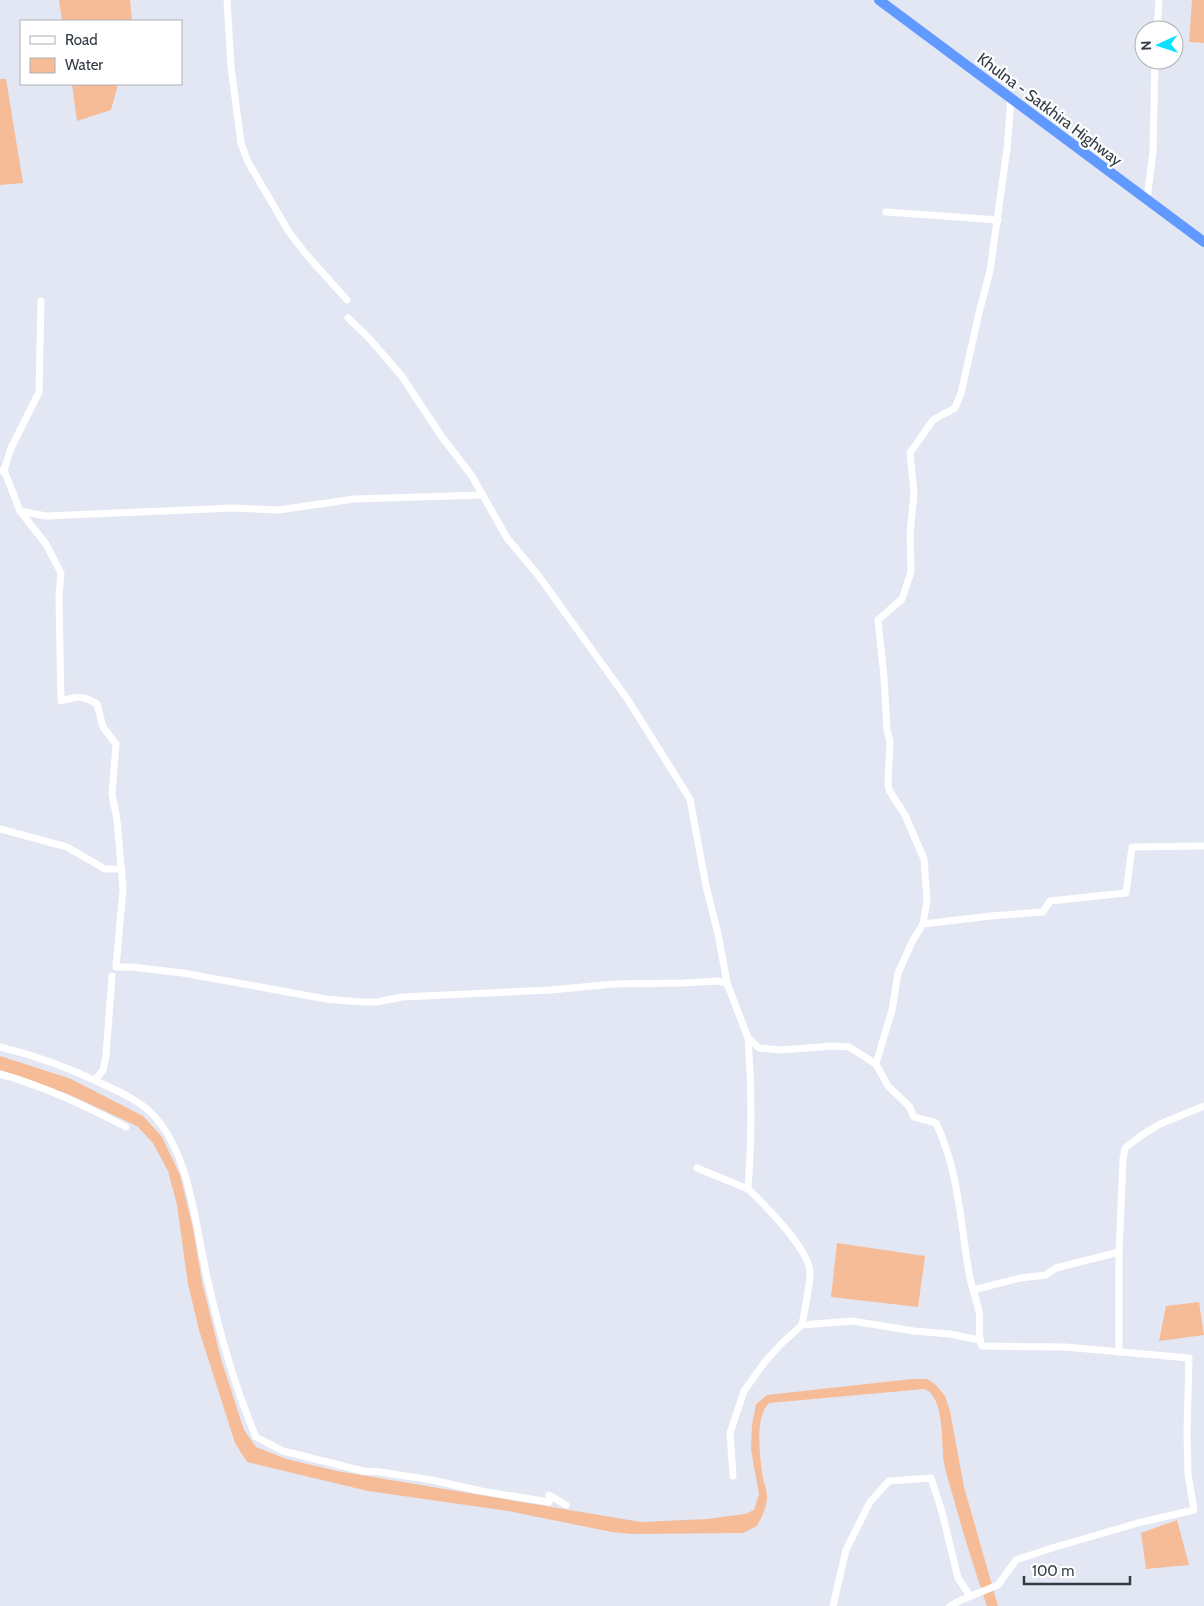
<svg xmlns="http://www.w3.org/2000/svg" width="1204" height="1606" font-family="Cabin,sans-serif">
	<style>
		.water { fill: #f6bb97 }
		.lines { fill: none; stroke-linecap: round; stroke-linejoin: round }
		.minor { stroke: #fff; stroke-width: 7 }
		.highway { stroke: #6099ff; stroke-width: 10 }
		.labels { text-anchor: middle; stroke-width: 4.5; stroke-linejoin: round; paint-order: stroke }
		.street-label { font-size: 16px; fill: #323a44; stroke: #fff }
	</style>
	<rect width="100%" height="100%" fill="#e2e7f3"/>
	<g class="water">
		<polygon points="59,0 130,0 132,21 62,21"/>
		<polygon points="1192,0 1204,0 1204,43 1189,42"/>
		<polygon points="0,79 6,79 23,183 0,185"/>
		<polygon points="72,84 118,84 111,110 77,121"/>
		<path d="M0,1056l71,23 72,37 19,21 18,38 13,53 9,54 19,77 23,71 12,17 30,12 51,12 304,51 66,-3 38,-5 9,-4 5,-16 -8,-44 1,-25 4,-21 11,-9 145,-16h15l9,6 9,11 5,15 14,76 34,119h-11c-12,-35 -23,-70 -33,-106 -3,-12 -8,-25 -10,-37 -3,-19 1,-68 -20,-74l-155,14c-15,15 -9,55 -6,75 1,6 4,12 4,19 0,10 -5,20 -10,29l-14,7 -112,1 -19,-2 -104,-21 -140,-20 -121,-29 -12,-19 -36,-113 -11,-46 -11,-79 -9,-34 -15,-28 -16,-17 -69,-32 -68,-24z"/>
		<polygon points="837,1243 925,1256 918,1307 831,1297"/>
		<polygon points="1199,1302 1204,1335 1159,1341 1166,1306"/>
		<polygon points="1177,1520 1189,1565 1146,1569 1141,1533"/>
	</g>
	<g class="lines">
		<g class="minor">
			<polyline points="227,0 231,67 241,143 248,162 289,232 305,253 347,300"/>
			<polyline points="1157,30 1159,0"/>
			<polyline points="1147,200 1153,151 1155,60"/>
			<polyline points="886,212 998,220"/>
			<path d="M348,318l19,18 34,39 41,62 30,39 35,62 31,37 90,125 62,99 16,87 12,48 9,49 21,55 11,10 22,2 51,-4 17,1 27,17 12,22 21,20 5,11 22,6c22,46 24,95 32,144 2,16 8,30 11,45 2,11 -2,23 3,34l83,1 124,11 -2,74 1,42 6,36 -56,13 -86,25 -36,12 -18,25 -39,16 -9,5"/>
			<polyline points="4,470 11,448 39,392 41,301"/>
			<path d="M0,471l4,-1 16,41 26,33 15,29 -2,24 2,104c16,-5 21,-6 36,3l6,23 13,17 -4,50 5,26 6,69 -7,78h15l52,6 143,26 35,3h16l25,-5 149,-7 62,-6 70,-1 35,-2 9,2"/>
			<polyline points="20,511 46,516 233,508 279,510 354,499 483,495"/>
			<polyline points="0,829 67,847 105,869 122,869"/>
			<polyline points="923,924 991,916 1043,912 1050,901 1126,893 1132,847 1204,846"/>
			<path d="M748,1038c4,51 4,101 0,151 17,16 59,58 62,82 1,11 -6,41 -8,54l50,-4 62,10 36,3 29,6"/>
			<path d="M0,1047c37,9 72,22 107,39 15,7 30,14 42,25 41,38 46,114 58,166 12,54 27,109 49,160l27,14 80,20 17,1 52,8 49,11 68,11v-7l17,10"/>
			<polyline points="876,1064 892,1010 898,973 913,940 923,924 927,900 924,859 905,815 889,790 888,784 890,741 887,730 884,677 878,620 902,599 911,572 910,534 914,493 910,453 933,420 955,408 961,393 979,313 990,271 1007,149 1011,99"/>
			<path d="M0,1074c44,12 85,32 126,53"/>
			<polyline points="95,1080 103,1070 106,1056 112,976"/>
			<polyline points="697,1168 748,1189"/>
			<polyline points="973,1290 1020,1278 1046,1275 1056,1268 1119,1252"/>
			<polyline points="1119,1352 1119,1252 1123,1159 1125,1148 1142,1135 1160,1124 1204,1106"/>
			<polyline points="733,1476 730,1433 744,1391 764,1363 782,1343 802,1325"/>
			<polyline points="833,1606 846,1550 870,1502 889,1481 931,1478 942,1512 958,1578 970,1596"/>
		</g>
		<polyline class="highway" points="879,0 1204,242"/>
	</g>
	<g class="labels">
		<g class="street-label">
			<text transform="translate(1050 109) rotate(37)" y="6">Khulna - Satkhira Highway</text>
		</g>
	</g>
	<rect x="20" y="20" width="162" height="65" fill="#ffffff" stroke="#adb0b4"/>
	<rect x="30" y="36" width="25" height="8" fill="#ffffff" stroke="#adb0b4"/>
	<text x="65" y="45" font-size="15" fill="#323a44">Road</text>
	<rect x="30" y="58" width="25" height="15" fill="#f6bb97" stroke="#adb0b4"/>
	<text x="65" y="70" font-size="15" fill="#323a44">Water</text>
	<g transform="translate(1159 45) rotate(267)"><circle r="24" fill="#ffffff" stroke="#adb0b4"/>
	<path d="M0-4L9 19L0 12L-9 19Z" fill="#0ce1ff"/>
	<text y="-8" font-size="14" font-weight="bold" text-anchor="middle" fill="#323a44">N</text>
	</g>
	<path d="M1024 1576v8h106v-8" fill="none" stroke="#323a44" stroke-width="2.5"/>
	<text x="1032" y="1576" font-size="15" fill="#323a44" stroke="#ffffff" stroke-width="4" paint-order="stroke">100 m</text>
</svg>
